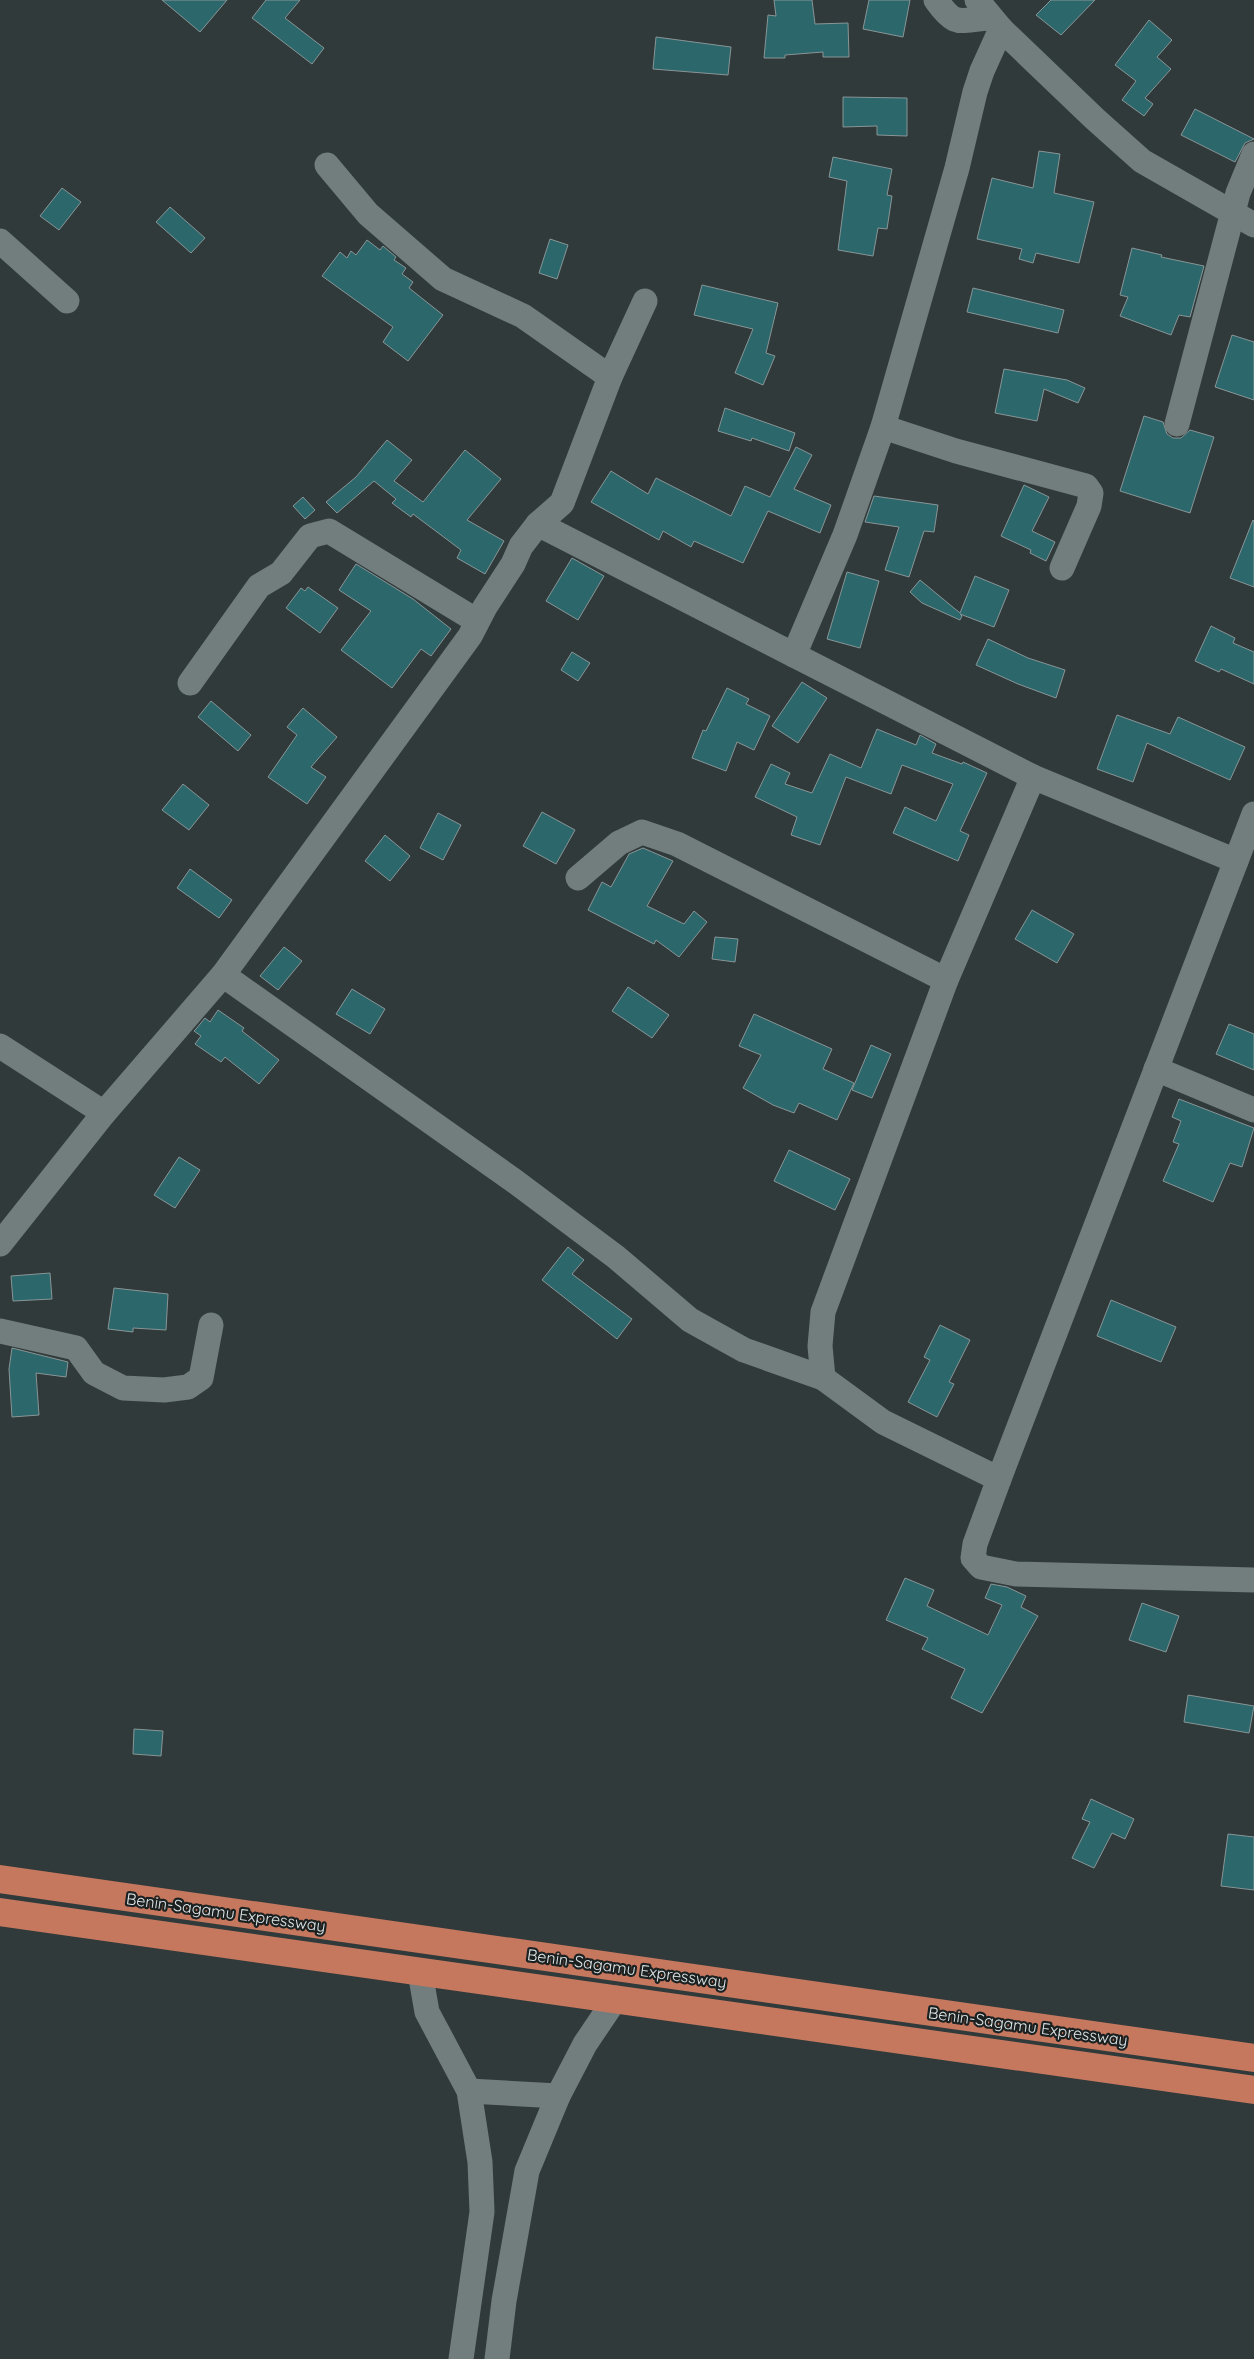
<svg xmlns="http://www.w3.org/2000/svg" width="1254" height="2359" font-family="Quicksand,sans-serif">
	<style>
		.building { fill: #2c676c; stroke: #899596 }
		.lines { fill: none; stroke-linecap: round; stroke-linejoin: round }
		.minor { stroke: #727d7e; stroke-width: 25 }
		.highway { stroke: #c6785f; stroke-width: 28 }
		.labels { text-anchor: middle; stroke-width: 4.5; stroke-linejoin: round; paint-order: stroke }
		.street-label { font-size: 16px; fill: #e0e6e7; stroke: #1b2020 }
	</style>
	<rect width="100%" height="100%" fill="#303a3b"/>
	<g class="building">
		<polygon points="162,0 227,0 200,32"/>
		<polygon points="266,0 300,0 285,18 324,48 312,64 252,18"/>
		<polygon points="774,0 812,0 815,24 848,23 849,57 823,57 823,52 785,55 785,58 764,58 768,15 776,16"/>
		<polygon points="869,0 910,0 903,37 863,29"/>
		<polygon points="1051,0 1095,0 1061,35 1036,15"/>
		<polygon points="1149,20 1172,40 1157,57 1171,69 1145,98 1153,104 1144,116 1122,100 1136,81 1115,65"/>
		<polygon points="656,37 731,47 728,75 653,69"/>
		<polygon points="843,97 907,98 907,136 877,135 877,126 843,127"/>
		<polygon points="1195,109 1254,139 1245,143 1235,162 1181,135"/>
		<polygon points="1039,151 1060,154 1054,193 1094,202 1079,263 1036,253 1033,263 1019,259 1022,249 977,239 992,178 1033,188"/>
		<polygon points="833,157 892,169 887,195 892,196 887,229 878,228 873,256 838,250 847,181 829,177"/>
		<polygon points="62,188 81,202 59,230 40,216"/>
		<polygon points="170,207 205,238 191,253 156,222"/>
		<polygon points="550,239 568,245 557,279 539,273"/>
		<polygon points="367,240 380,250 383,246 396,257 394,260 406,268 402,274 413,282 409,288 443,315 408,361 383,342 393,327 322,276 340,252 347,258 351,251 356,255"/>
		<polygon points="1132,248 1162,255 1161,257 1204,266 1190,317 1179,315 1171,335 1120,316 1128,297 1120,295"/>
		<polygon points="702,285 778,303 766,353 775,356 763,385 735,373 753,329 694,315"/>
		<polygon points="973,288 1064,310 1058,333 967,312"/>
		<polygon points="1232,335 1254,342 1254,400 1215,387"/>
		<polygon points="1004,369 1067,380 1085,388 1078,403 1044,389 1037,421 995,413"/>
		<polygon points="725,408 795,433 789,451 752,438 751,441 718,431"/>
		<polygon points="1144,416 1163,422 1167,434 1173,438 1181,438 1190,430 1214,437 1190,513 1120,491"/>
		<polygon points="387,440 412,460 394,481 423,502 465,450 501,479 467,520 504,541 485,574 457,558 461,550 413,514 411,517 392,503 396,499 374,481 337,513 326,502 356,477"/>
		<polygon points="796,447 812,455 794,489 831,505 820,533 768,511 743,563 694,541 691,547 663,531 659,540 591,502 611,471 648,494 656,478 731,516 745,486 770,497"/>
		<polygon points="1024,485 1049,497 1032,531 1055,542 1046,561 1030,553 1031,550 1001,536"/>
		<polygon points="874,496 938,505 934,532 924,531 909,577 885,570 899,527 865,522"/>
		<polygon points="303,497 315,510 305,519 293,506"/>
		<polygon points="1253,520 1254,521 1254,587 1230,578"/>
		<polygon points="572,558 604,576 578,620 546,601"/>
		<polygon points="356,564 413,599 451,629 431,656 421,649 392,688 341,650 371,611 339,590"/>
		<polygon points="847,572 879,581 860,648 827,639"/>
		<polygon points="975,576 1009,590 994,627 960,614 962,616 960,620 922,603 910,592 920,580 960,613"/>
		<polygon points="308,587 338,608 320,633 286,608 301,588 305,591"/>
		<polygon points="1211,626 1235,638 1233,643 1254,652 1254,684 1221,669 1219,672 1195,661"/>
		<polygon points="988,639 1028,658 1065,670 1056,698 1018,684 976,665"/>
		<polygon points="572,652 590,663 578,681 561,670"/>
		<polygon points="802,682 827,698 798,743 772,726"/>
		<polygon points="727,688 749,699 746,704 770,716 754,750 737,742 726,771 692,758 703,730 706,731"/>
		<polygon points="211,701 251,735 238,751 198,717"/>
		<polygon points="303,708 337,737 311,767 326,777 307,804 268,777 297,735 287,727"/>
		<polygon points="1117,715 1170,734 1178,717 1245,747 1230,780 1147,743 1133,782 1097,769"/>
		<polygon points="877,729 916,745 920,735 936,744 932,753 962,764 963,762 987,773 960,831 969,835 958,861 893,833 905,807 936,821 953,784 902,765 891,794 846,777 820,845 791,835 797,817 755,797 771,764 790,773 785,784 812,793 830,754 861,768"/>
		<polygon points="183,784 209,805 189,830 162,810"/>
		<polygon points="542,812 575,830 556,864 523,846"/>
		<polygon points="438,813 461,825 443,860 420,848"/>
		<polygon points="385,835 410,856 390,881 365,861"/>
		<polygon points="643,848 673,861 647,906 684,924 694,911 707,922 679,957 656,940 654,944 588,910 602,882 611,887 629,854"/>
		<polygon points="190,869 232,900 219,918 177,888"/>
		<polygon points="1032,910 1074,934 1057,963 1015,939"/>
		<polygon points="715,937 738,939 735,962 712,959"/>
		<polygon points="284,947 302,961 278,990 260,976"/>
		<polygon points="628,987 669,1015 652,1038 612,1011"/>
		<polygon points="352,989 385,1009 370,1034 336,1014"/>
		<polygon points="218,1010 244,1028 242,1031 279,1060 259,1084 225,1057 221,1062 195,1044 201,1036 194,1031 196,1029 205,1018 210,1022"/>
		<polygon points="754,1014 832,1049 823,1069 854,1083 837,1120 799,1103 794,1113 773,1105 743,1088 761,1055 739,1046"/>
		<polygon points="1229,1024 1254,1034 1254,1070 1216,1054"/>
		<polygon points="871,1045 891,1054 872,1098 852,1090"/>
		<polygon points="1179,1099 1254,1128 1242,1167 1230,1163 1213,1202 1163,1181 1179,1144 1173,1142 1181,1121 1172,1117"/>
		<polygon points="789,1150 850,1179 835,1210 774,1181"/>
		<polygon points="179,1157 200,1170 175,1208 154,1195"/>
		<polygon points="568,1247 584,1260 572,1274 632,1319 617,1339 542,1280"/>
		<polygon points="50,1273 52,1299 13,1301 11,1276"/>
		<polygon points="114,1288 168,1294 166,1330 133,1328 133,1332 108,1329"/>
		<polygon points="1111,1300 1176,1327 1161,1362 1097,1336"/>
		<polygon points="940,1325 970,1340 949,1382 954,1384 937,1417 908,1402 930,1360 924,1357"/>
		<polygon points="12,1348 68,1362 66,1377 36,1373 39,1415 12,1417 9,1369"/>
		<polygon points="905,1578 934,1590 927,1606 988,1635 1002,1605 985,1598 991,1584 1007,1587 1026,1596 1021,1607 1038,1616 982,1713 951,1698 965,1669 922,1649 928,1638 886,1620"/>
		<polygon points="1142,1603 1179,1616 1166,1652 1129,1640"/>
		<polygon points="1188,1695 1254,1706 1249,1733 1184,1722"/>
		<polygon points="134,1729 163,1731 161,1756 133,1754"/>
		<polygon points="1091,1799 1134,1819 1125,1839 1112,1833 1094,1868 1072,1858 1090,1822 1082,1819"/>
		<polygon points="1228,1834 1254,1837 1254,1890 1221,1886"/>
	</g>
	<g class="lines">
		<g class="minor">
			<path d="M936,0c20,28 22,20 54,18"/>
			<polyline points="977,0 1001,29 1095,119 1142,161 1254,225"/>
			<polyline points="327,165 368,214 443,279 523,316 610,377"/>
			<polyline points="0,241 67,301"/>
			<polyline points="1177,424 1238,193 1254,154"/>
			<polyline points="883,427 956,451 1086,486 1091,493 1089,506 1062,568"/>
			<polyline points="538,524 562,503 610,377 645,301"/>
			<polyline points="794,655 1033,777 1236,861"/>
			<polyline points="190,683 259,586 281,573 310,536 329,531 477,621"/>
			<polyline points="1254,814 999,1479 975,1544 973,1558 981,1567 1016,1574 1254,1580"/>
			<polyline points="578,878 619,843 642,832 677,844 946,980"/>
			<polyline points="223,975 513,1180 616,1257 690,1320 744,1350 823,1378 883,1422 999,1479"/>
			<polyline points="0,1046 104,1113"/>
			<polyline points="1156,1069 1254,1110"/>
			<polyline points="0,1244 104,1113 223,975 470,636 485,607 513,564 521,546 538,524 794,655 845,535 883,427 957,168 975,92 982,71 1001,29"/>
			<polyline points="0,1331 76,1348 94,1373 123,1388 164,1390 188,1387 201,1378 211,1325"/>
			<polyline points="823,1378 820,1346 823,1312 946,980 1033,777"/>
			<polyline points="420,1972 427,2012 469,2091 480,2162 482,2212 461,2359"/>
			<polyline points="469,2091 558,2096"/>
			<polyline points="497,2359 504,2301 527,2171 558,2096 585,2044 616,1998"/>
		</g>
		<g class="highway">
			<polyline points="0,1879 1254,2058"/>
			<polyline points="0,1912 1254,2090"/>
		</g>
	</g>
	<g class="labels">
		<g class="street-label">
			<text transform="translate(226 1912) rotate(8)" y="6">Benin-Sagamu Expressway</text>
			<text transform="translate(627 1968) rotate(8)" y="6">Benin-Sagamu Expressway</text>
			<text transform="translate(1028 2026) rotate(8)" y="6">Benin-Sagamu Expressway</text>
		</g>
	</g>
</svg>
